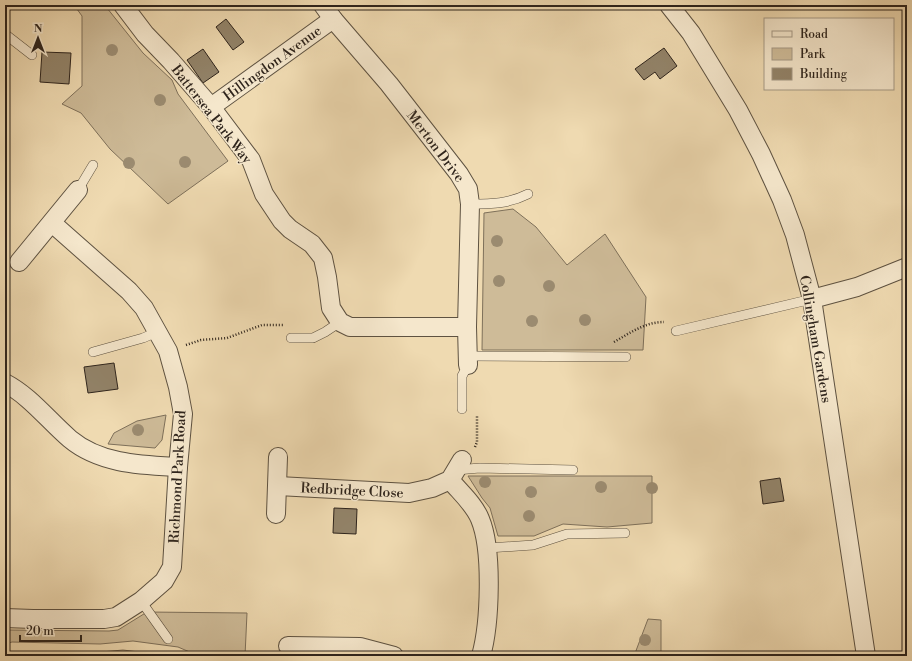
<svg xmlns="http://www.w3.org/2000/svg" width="912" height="661" font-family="'Libre Bodoni',serif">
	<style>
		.green { fill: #cebb98; stroke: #7e705a }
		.building { fill: #928369; stroke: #2e241c }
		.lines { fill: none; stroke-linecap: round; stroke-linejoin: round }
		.service-casing { stroke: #5e5241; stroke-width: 10 }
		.minor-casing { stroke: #5e5241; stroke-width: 20 }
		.path { stroke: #2e241c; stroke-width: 2.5; stroke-dasharray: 1 2; stroke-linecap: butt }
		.service { stroke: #f5e7cc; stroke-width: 9 }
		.minor { stroke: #f5e7cc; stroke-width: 18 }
		.tree { fill: #9b8b70 }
		.labels { text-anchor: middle; stroke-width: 3; stroke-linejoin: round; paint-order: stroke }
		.street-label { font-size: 14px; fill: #2e241c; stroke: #f5e7cc }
	</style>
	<rect width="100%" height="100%" fill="#efdab1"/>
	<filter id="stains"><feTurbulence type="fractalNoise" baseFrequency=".005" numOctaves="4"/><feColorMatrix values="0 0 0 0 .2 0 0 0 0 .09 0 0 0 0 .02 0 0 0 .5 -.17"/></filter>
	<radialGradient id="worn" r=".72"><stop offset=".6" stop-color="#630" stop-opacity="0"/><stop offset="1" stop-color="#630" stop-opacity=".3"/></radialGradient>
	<g class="green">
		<polygon points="74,5 102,5 107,8 143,53 172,80 178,94 228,161 168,204 110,149 81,113 62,104 82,86 82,16"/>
		<polygon points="513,209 536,227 567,265 605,234 646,297 643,350 482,350 484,213"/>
		<polygon points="166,415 162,440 155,448 108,444 114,433 137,421"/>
		<polygon points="468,476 652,476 652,523 607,527 563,524 534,536 498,536 490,508 482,498"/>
		<polygon points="147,612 247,613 245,656 199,656 178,647 133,641 100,644 12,642 5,644 5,630 109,631 118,630"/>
		<polygon points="648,619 661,620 661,656 634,656"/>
		<polygon points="123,650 170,656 5,656 5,653 69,655"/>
	</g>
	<g class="building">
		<polygon points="226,19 244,42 233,50 216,27"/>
		<polygon points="664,48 677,66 660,79 655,72 644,80 635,69"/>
		<polygon points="203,49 219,72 203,83 187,60"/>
		<polygon points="42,52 71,53 69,84 40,82"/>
		<polygon points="114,363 118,389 88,393 84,367"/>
		<polygon points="780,478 784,501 763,504 760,481"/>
		<polygon points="334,508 357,509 356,534 333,533"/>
	</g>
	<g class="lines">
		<g class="service-casing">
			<g id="service">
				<polyline points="5,10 7,5"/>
				<polyline points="5,34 32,55"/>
				<polyline points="78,190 93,165"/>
				<path d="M470,204c22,0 38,0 58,-10"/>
				<polyline points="676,331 812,299"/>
				<polyline points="291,338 313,338 325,332 340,322"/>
				<polyline points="93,352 143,338 157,332"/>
				<polyline points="468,356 626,357"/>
				<polyline points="462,409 462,376 468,365"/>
				<polyline points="456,470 480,468 573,470"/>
				<polyline points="488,548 533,545 567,534 625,533"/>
				<polyline points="141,601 168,639"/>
			</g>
		</g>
		<g class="minor-casing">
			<g id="minor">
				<polyline points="123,5 145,34 171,61 211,107 251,160 264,194 282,221 290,229 312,244 323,258 327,277 331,308 340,322 350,327 467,327"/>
				<polyline points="323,5 333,19 389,84 459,174 468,189 470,204 467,327 468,365"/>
				<polyline points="669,5 691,33 738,110 761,154 782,200 795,235 812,299 866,656"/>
				<polyline points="211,107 333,19"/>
				<polyline points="19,262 78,190"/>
				<polyline points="812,299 857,287 907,267"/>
				<path d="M5,383c25,13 43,37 65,56 30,25 71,26 108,28"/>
				<path d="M450,480c10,12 24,24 30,39 13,31 10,105 1,137"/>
				<polyline points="278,486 409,493 432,488 450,480 462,460"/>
				<polyline points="276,514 278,457"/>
				<polyline points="5,618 33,619 104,619 116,617 141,601 164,581 172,567 178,467 183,414 178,387 168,351 144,308 129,291 52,223"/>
				<polyline points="288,646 360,647 394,656"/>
			</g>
		</g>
		<g class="path">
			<path d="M614,342c16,-9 31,-20 50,-20"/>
			<polyline points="186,345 201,340 227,338 262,325 283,325"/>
			<polyline points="475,447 477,442 477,415"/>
		</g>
		<use href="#service" class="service"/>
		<use href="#minor" class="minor"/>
	</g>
	<g class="tree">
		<circle cx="112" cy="50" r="6"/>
		<circle cx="160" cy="100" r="6"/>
		<circle cx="185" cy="162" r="6"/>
		<circle cx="129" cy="163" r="6"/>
		<circle cx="497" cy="241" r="6"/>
		<circle cx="499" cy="281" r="6"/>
		<circle cx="549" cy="286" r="6"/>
		<circle cx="585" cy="320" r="6"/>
		<circle cx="532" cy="321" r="6"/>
		<circle cx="138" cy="430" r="6"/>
		<circle cx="485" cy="482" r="6"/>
		<circle cx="601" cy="487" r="6"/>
		<circle cx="652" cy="488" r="6"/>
		<circle cx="531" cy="492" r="6"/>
		<circle cx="529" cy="516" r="6"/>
		<circle cx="645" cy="640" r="6"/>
	</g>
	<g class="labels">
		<g class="street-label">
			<text transform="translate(272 63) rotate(-36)" y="5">Hillingdon Avenue</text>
			<text transform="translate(212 114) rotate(52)" y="5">Battersea Park Way</text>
			<text transform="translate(436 146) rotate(53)" y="5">Merton Drive</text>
			<text transform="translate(816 339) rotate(80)" y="5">Collingham Gardens</text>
			<text transform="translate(177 477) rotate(-87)" y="5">Richmond Park Road</text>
			<text transform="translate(352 490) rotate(3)" y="5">Redbridge Close</text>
		</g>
	</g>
	<rect width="912" height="661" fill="none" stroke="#efdab1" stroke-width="20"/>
	<rect x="6" y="6" width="900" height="649" fill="none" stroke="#2e241c" stroke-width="2"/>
	<rect x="10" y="10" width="892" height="641" fill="none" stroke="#2e241c"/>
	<rect x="764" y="18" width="130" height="72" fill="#f5e7cc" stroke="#a59986"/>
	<rect x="772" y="31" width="20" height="6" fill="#f5e7cc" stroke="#a59986"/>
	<text x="800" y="38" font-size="12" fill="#2e241c">Road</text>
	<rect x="772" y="48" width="20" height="12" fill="#cebb98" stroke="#a59986"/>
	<text x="800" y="58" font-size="12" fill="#2e241c">Park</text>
	<rect x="772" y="68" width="20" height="12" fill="#928369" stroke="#a59986"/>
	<text x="800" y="78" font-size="12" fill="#2e241c">Building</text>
	<g transform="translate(38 38)" stroke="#f5e7cc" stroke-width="3" paint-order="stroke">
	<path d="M0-3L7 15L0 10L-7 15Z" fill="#2e241c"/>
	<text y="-6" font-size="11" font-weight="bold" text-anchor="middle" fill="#2e241c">N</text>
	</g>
	<path d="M20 635v6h61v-6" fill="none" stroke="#2e241c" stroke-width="2"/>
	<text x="26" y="635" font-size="12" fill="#2e241c" stroke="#f5e7cc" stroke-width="3" paint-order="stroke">20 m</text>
	<rect width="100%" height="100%" filter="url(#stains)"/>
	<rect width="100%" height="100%" fill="url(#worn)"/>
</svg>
